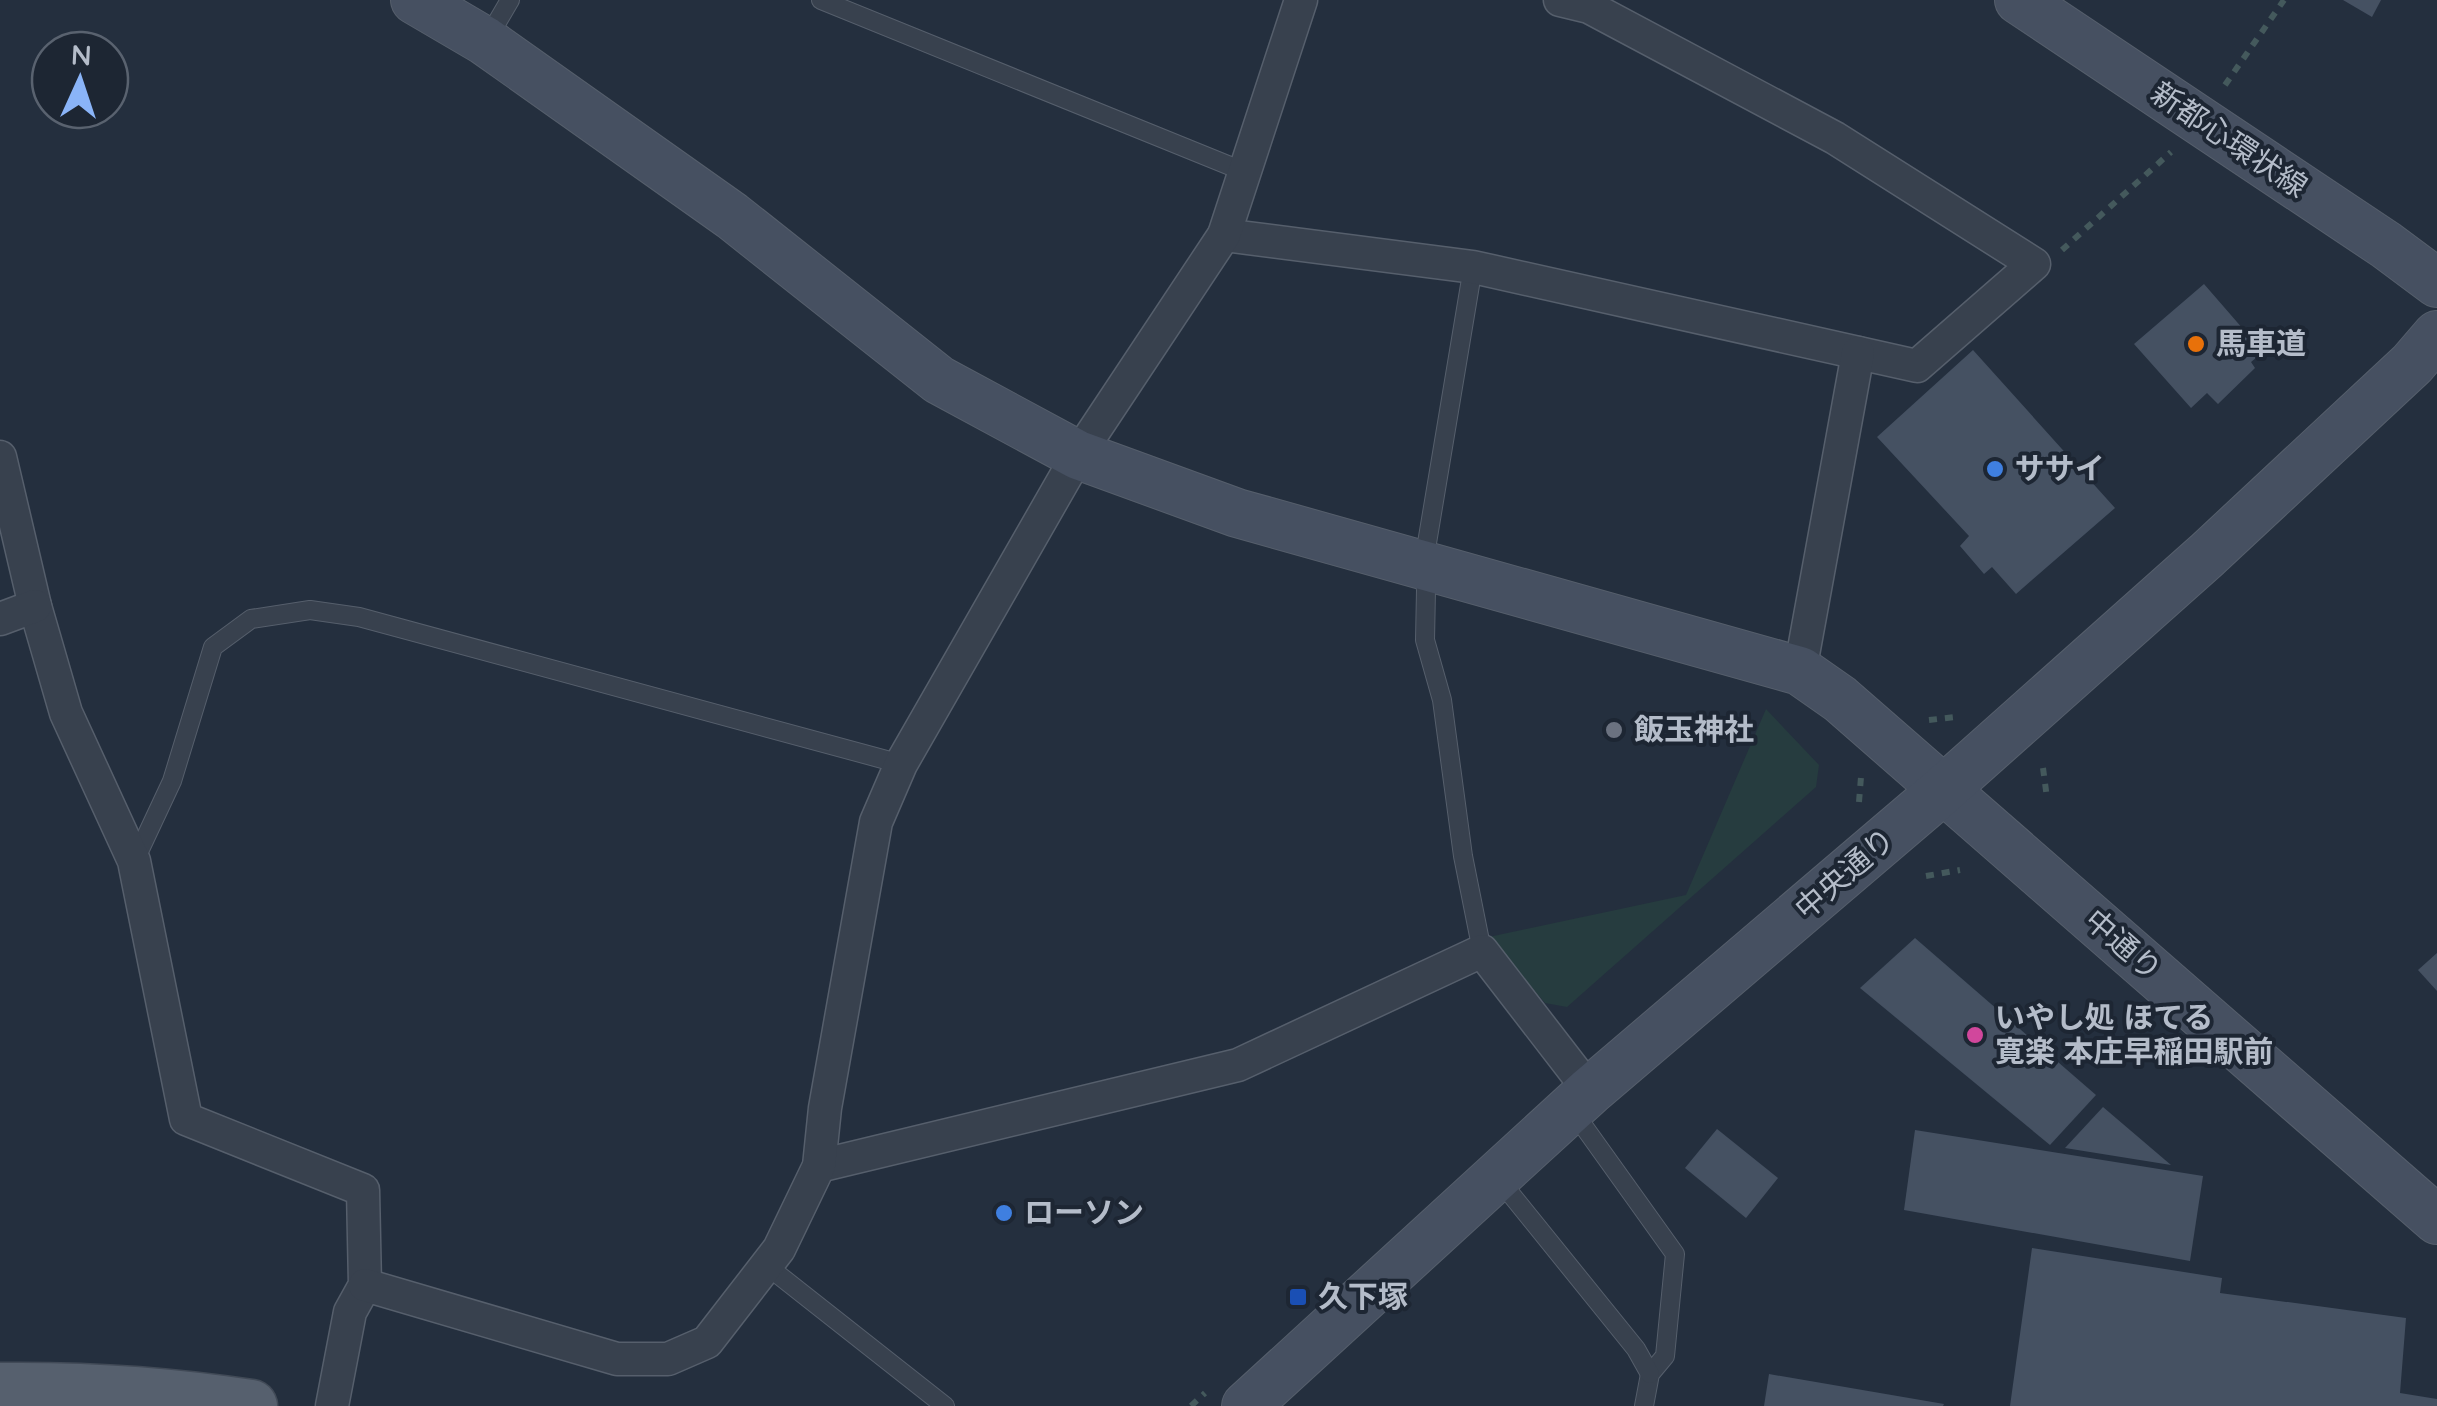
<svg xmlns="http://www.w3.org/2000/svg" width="2437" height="1406" font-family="Quicksand,'Noto Sans JP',sans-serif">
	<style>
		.green { fill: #263c3f }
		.building { fill: #455162 }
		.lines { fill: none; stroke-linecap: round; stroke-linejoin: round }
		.lane-casing { stroke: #565f6c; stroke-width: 20 }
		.street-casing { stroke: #565f6c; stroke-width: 35 }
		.secondary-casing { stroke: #565f6c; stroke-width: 50 }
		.primary-casing { stroke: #414a57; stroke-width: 55 }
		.path { stroke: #44595c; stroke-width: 6; stroke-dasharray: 8 8; stroke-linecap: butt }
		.lane { stroke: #38414e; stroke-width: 18 }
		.street { stroke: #38414e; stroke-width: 32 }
		.secondary { stroke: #465061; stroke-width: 48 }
		.primary { stroke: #56606e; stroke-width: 52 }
		.food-dot { fill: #e8710a; stroke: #1d2633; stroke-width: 4 }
		.shop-dot { fill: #3f7fe0; stroke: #1d2633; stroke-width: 4 }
		.worship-dot { fill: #6b7280; stroke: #1d2633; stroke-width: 4 }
		.hotel-dot { fill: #d1479c; stroke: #1d2633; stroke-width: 4 }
		.transit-dot { fill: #1a4fb4; stroke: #1d2633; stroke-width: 4 }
		.labels { text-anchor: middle; stroke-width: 8; stroke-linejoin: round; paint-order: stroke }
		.street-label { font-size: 30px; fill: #b4bcc9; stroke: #1d2633 }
		.poi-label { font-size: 30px; font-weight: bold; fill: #b4bcc9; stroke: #1d2633; text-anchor: start }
	</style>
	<rect width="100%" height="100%" fill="#242f3e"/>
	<polygon class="green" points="1766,709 1819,765 1816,787 1567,1007 1545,1003 1489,937 1686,895"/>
	<g class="building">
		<polygon points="2343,0 2381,0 2372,17"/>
		<polygon points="2204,284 2263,352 2251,362 2255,368 2218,404 2207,393 2191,408 2134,344"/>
		<polygon points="1973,350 2115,508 2016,594 1992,567 1984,574 1960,546 1969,536 1877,437"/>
		<polygon points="1915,938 2096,1095 2050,1145 1860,988"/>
		<polygon points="2437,953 2437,991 2418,970"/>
		<polygon points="2103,1107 2171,1165 2065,1148"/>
		<polygon points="1717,1129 1778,1178 1746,1218 1685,1168"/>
		<polygon points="1915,1130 2203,1176 2190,1261 1904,1210"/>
		<polygon points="2032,1248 2222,1278 2220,1293 2406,1318 2400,1393 2437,1399 2437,1406 2010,1406"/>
		<polygon points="1769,1374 1944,1404 1943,1406 1764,1406"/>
	</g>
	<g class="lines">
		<g class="lane-casing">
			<g id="lane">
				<polyline points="821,0 1245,172"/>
				<polyline points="486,41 510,0"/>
				<polyline points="1473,267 1423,567 1426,590 1425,640 1442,700 1463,856 1482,951"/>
				<polyline points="135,860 172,781 213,647 251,619 310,610 359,617 901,764"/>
				<polyline points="1572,1110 1675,1254 1665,1356 1650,1374 1644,1406"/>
				<polyline points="1497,1177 1636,1349 1650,1374"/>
				<polyline points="766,1265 945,1406"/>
			</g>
		</g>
		<g class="street-casing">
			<g id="street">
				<polyline points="1224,235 1473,267 1917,366 2034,264 1835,138 1589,7 1560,0"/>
				<polyline points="0,457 35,606 66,713 134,861 186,1119 363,1190 365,1285 350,1312 332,1406"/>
				<polyline points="0,619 35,606"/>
				<polyline points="1800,671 1858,353"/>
				<polyline points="819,1166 1238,1065 1482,951 1590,1091"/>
				<polyline points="365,1285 617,1359 668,1359 707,1342 779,1249 819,1166 825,1108 876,822 901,764 1078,455 1224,235 1301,0"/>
			</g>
		</g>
		<g class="secondary-casing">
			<g id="secondary">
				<polyline points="415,0 485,41 732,216 939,380 1078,455 1237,513 1800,671 1840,699 2437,1220"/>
				<polyline points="2019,0 2386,245 2437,283"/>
				<polyline points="1246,1406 1590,1091 1943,790 2207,555 2412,364 2437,335"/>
			</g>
		</g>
		<g class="primary-casing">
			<path id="primary" d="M0,1389c85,-1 167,4 251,17"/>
		</g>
		<g class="path">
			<polyline points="2225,85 2284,0"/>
			<polyline points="2062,250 2171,152"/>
			<polyline points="1929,720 1956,717"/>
			<polyline points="2043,768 2047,798"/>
			<polyline points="1859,802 1861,777"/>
			<polyline points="1926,876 1960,870"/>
			<polyline points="1191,1406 1205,1393"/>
		</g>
		<use href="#lane" class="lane"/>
		<use href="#street" class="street"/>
		<use href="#secondary" class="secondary"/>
		<use href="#primary" class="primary"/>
	</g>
	<circle class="food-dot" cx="2196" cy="344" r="10"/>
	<g class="shop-dot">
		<circle cx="1995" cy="469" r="10"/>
		<circle cx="1004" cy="1213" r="10"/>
	</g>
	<circle class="worship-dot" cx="1614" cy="730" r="10"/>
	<circle class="hotel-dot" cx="1975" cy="1035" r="10"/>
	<rect class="transit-dot" x="1288" y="1287" width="20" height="20" rx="5"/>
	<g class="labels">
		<g class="street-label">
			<text transform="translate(2229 140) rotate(34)" y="10">新都心環状線</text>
			<text transform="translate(1845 874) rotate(-41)" y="10">中央通り</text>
			<text transform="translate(2123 945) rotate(41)" y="10">中通り</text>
		</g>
		<g class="poi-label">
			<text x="2216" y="354">馬車道</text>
			<text x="2015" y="479">ササイ</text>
			<text x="1634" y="740">飯玉神社</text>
			<text x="1995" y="1028">いやし処 ほてる<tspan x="1995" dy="34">寛楽 本庄早稲田駅前</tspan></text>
			<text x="1024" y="1223">ローソン</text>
			<text x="1318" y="1307">久下塚</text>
		</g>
	</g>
	<g transform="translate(80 80) rotate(3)"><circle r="48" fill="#1d2633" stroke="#59626f" stroke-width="2.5"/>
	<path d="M0-8L18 38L0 25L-18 38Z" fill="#8ab4f8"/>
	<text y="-15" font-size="28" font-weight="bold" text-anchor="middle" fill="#b4bcc9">N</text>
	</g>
</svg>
